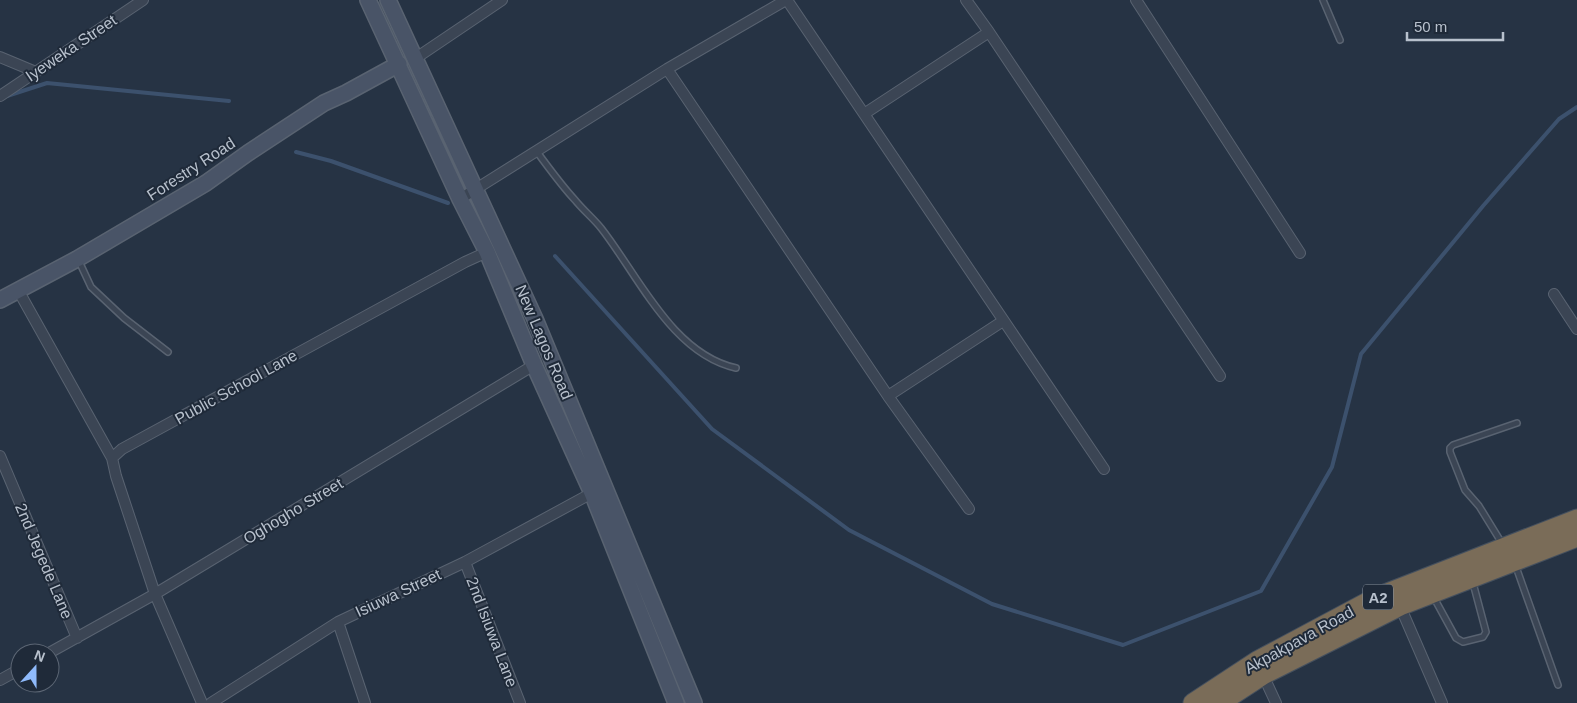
<svg xmlns="http://www.w3.org/2000/svg" width="1577" height="703" viewBox="0 0 1577 703" font-family="Helvetica,sans-serif">
	<style>
		.lines { fill: none; stroke-linecap: round; stroke-linejoin: round }
		.stream { stroke: #3c516d; stroke-width: 4 }
		.lane-casing { stroke: #596371; stroke-width: 8 }
		.street-casing { stroke: #596371; stroke-width: 12 }
		.secondary-casing { stroke: #596371; stroke-width: 18 }
		.highway-casing { stroke: #45505e; stroke-width: 21 }
		.lane { stroke: #3b4554; stroke-width: 5 }
		.street { stroke: #3b4554; stroke-width: 10 }
		.secondary { stroke: #495467; stroke-width: 15 }
		.highway { stroke: #7a6c58; stroke-width: 19 }
		.labels { text-anchor: middle; dominant-baseline: central; stroke-width: 4; stroke-linejoin: round; paint-order: stroke }
		.shield { fill: #1f2a39; stroke: #8a94a1; stroke-width: 1 }
		.shield-label { font-size: 15px; font-weight: bold; fill: #b8c1cd }
		.street-label { font-size: 16px; fill: #b8c1cd; stroke: #1f2a39 }
	</style>
	<rect width="100%" height="100%" fill="#263344"/>
	<g class="lines">
		<!-- stream -->
		<path class="stream" d="M 7,96 L 47,83 L 229,101
			M 296,152 L 331,161 L 448,203
			M 555,256 L 712,429 L 849,530 L 992,604 L 1123,645 L 1261,591 L 1332,467 L 1361,354 L 1483,206 L 1559,119 L 1577,107"/>
		<!-- lane casing -->
		<g class="lane-casing">
			<path id="lane" d="M 1323,0 L 1340,40
				M 537,152 C 549,168 561,185 575,200 C 583,210 593,218 601,228 C 638,275 672,354 736,368
				M 78,259 L 91,287 L 124,318 L 168,352
				M 1503,545 L 1479,506 L 1465,490 L 1450,452 L 1450,448 L 1453,445 L 1517,423
				M 1515,564 L 1558,685
				M 1433,596 L 1456,638 L 1463,642 L 1483,637 L 1486,632 L 1473,583"/>
		</g>
		<!-- street casing -->
		<g class="street-casing">
			<path id="street" d="M 787,0 L 1104,469
				M 966,0 L 989,32 L 1220,376
				M 1136,0 L 1300,253
				M 0,57 L 36,72
				M 416,58 L 502,0
				M 667,69 L 888,396 L 969,509
				M 0,96 L 143,0
				M 864,114 L 989,32
				M 460,199 L 667,69 L 786,0
				M 18,290 L 112,458
				M 1554,294 L 1577,329
				M 888,396 L 1003,321
				M 0,456 L 77,638
				M 465,562 L 520,703
				M 1400,606 L 1442,703
				M 338,622 L 365,703
				M 49,653 L 155,594 L 534,365
				M 1263,675 L 1276,703
				M 0,680 L 20,669
				M 202,703 L 155,594 L 116,476 L 112,458 L 122,449 L 465,262 L 487,252
				M 211,703 L 338,622 L 465,562 L 592,493"/>
		</g>
		<!-- secondary casing -->
		<g class="secondary-casing">
			<path id="secondary" d="M 368,0 L 460,199 L 487,252 L 534,365 L 592,493 L 676,703
				M 388,0 L 535,319 L 694,703
				M 0,300 L 77,259 L 206,183 L 248,153 L 324,103 L 346,93 L 399,64"/>
		</g>
		<!-- highway casing -->
		<g class="highway-casing">
			<path id="highway" d="M 1193,703 L 1257,661 L 1377,597 L 1577,519
				M 1220,703 L 1263,675 L 1400,606 L 1577,537"/>
		</g>
		<!-- lane -->
		<use href="#lane" class="lane"/>
		<!-- street -->
		<use href="#street" class="street"/>
		<!-- secondary -->
		<use href="#secondary" class="secondary"/>
		<!-- highway -->
		<use href="#highway" class="highway"/>
	</g>
	<g class="labels">
		<!-- shield labels -->
		<rect class="shield" x="1363" y="584.5" width="30" height="25" rx="4"/>
		<g class="shield-label">
			<text x="1378" y="597">A2</text>
		</g>
		<!-- street labels -->
		<g class="street-label">
			<text transform="translate(71 48) rotate(-34)">Iyeweka Street</text>
			<text transform="translate(191 169) rotate(-33)">Forestry Road</text>
			<text transform="translate(544 342) rotate(67)">New Lagos Road</text>
			<text transform="translate(236 387) rotate(-29)">Public School Lane</text>
			<text transform="translate(293 511) rotate(-31)">Oghogho Street</text>
			<text transform="translate(44 561) rotate(67)">2nd Jegede Lane</text>
			<text transform="translate(398 593) rotate(-25)">Isiuwa Street</text>
			<text transform="translate(492 632) rotate(69)">2nd Isiuwa Lane</text>
			<text transform="translate(1299 640) rotate(-29)">Akpakpava Road</text>
		</g>
	</g>
	<!-- north arrow -->
	<g transform="translate(35 668) rotate(21)"><circle r="24" fill="#1f2a39" stroke="#5c6674"/>
	<path d="M0-4L9 19L0 12L-9 19Z" fill="#8fbafb"/>
	<text y="-8" font-size="14" font-weight="bold" text-anchor="middle" fill="#b8c1cd">N</text>
	</g>
	<!-- scale -->
	<path d="M1407 32v8h96v-8" fill="none" stroke="#b8c1cd" stroke-width="2.5"/>
	<text x="1414" y="32" font-size="15" fill="#b8c1cd" stroke="#1f2a39" stroke-width="4" paint-order="stroke">50 m</text>
</svg>
